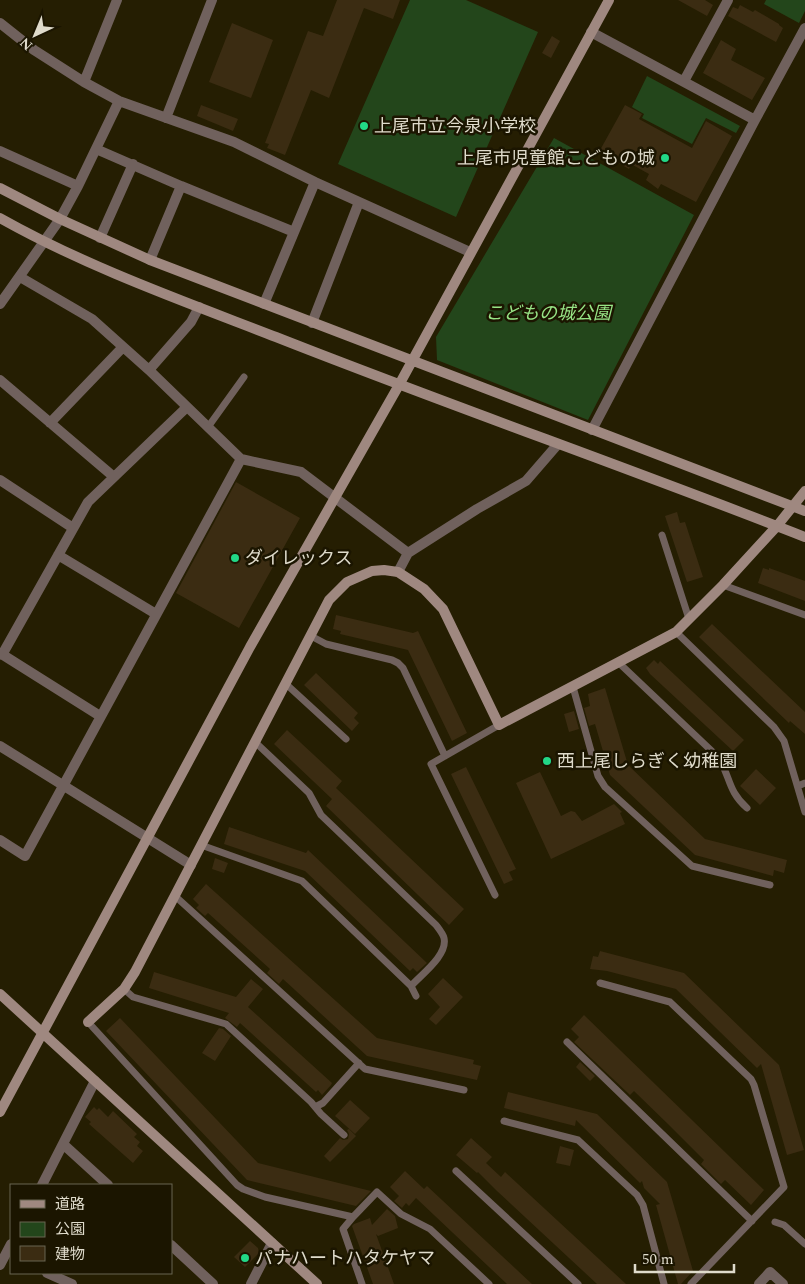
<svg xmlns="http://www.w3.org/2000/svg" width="805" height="1284" viewBox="0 0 805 1284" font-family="Spectral,'Noto Sans JP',serif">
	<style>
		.green { fill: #23461b }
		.building { fill: #3b2c12 }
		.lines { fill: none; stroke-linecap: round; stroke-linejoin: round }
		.lane { stroke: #70615d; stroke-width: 7 }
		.street { stroke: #70615d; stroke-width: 10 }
		.secondary { stroke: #9f8880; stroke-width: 10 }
		.poi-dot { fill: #22d887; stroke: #1b1500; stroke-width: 2 }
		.labels { text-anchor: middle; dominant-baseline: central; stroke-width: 5; stroke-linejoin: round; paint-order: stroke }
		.poi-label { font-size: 18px; fill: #dfdbcb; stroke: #1b1500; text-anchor: start }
		.park-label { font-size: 18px; font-style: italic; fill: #97e485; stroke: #1b1500 }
	</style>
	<rect width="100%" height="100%" fill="#251e02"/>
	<!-- green -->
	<path class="green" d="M 410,0 L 466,0 L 538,32 L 456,217 L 338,164 Z
		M 766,0 L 805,0 L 805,11 L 799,23 L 764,4 Z
		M 647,76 L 740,126 L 736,133 L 706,118 L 692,144 L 642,118 L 644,114 L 632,107 Z
		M 554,138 L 694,215 L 588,420 L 437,360 L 436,337 Z"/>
	<!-- building -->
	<path class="building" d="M 337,0 L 400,0 L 393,19 L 364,8 L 329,98 L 311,90 L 285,155 L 267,148 L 269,144 L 265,143 L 308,31 L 323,36 Z
		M 678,0 L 705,0 L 713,5 L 707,16 Z
		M 740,5 L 753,12 L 755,10 L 779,24 L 779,25 L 783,28 L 776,42 L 728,16 L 733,7 L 738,9 Z
		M 232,23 L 273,40 L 251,98 L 209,82 Z
		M 552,36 L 560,41 L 551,58 L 542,53 Z
		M 721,40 L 736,49 L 731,60 L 765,78 L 752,100 L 703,73 Z
		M 201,105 L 238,119 L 233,131 L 197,116 Z
		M 625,105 L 642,114 L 639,119 L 692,148 L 706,121 L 732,136 L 696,202 L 661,184 L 658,189 L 646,180 L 649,174 L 631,164 L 629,169 L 599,152 Z
		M 236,482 L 300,518 L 239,628 L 176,593 Z
		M 677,512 L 680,523 L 685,522 L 703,577 L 687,582 L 665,516 Z
		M 763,568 L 769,570 L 769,568 L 805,581 L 805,601 L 758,583 Z
		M 336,615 L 413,633 L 418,631 L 467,733 L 452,741 L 408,650 L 340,634 L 341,631 L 333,629 Z
		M 712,624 L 805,712 L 805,734 L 790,721 L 789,723 L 699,637 Z
		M 654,660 L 658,664 L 660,661 L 744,740 L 733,751 L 650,674 L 646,668 Z
		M 316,673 L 358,713 L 354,718 L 359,723 L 352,731 L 304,685 Z
		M 605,688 L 628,765 L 705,839 L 787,860 L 784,873 L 774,870 L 773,876 L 695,855 L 610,775 L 595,724 L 589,726 L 584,708 L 590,706 L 588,694 Z
		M 574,711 L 579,729 L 569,732 L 564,714 Z
		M 287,730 L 342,781 L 336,788 L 464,909 L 449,925 L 326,806 L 332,799 L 274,744 Z
		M 466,767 L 516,869 L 509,872 L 513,880 L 504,884 L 451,774 Z
		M 756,769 L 776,788 L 760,805 L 740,786 Z
		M 540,772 L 561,816 L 571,811 L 575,812 L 582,821 L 614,804 L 622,812 L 620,813 L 625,824 L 551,859 L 516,783 Z
		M 229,827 L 306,853 L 308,850 L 427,963 L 417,972 L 413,968 L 410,971 L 305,871 L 224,844 Z
		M 215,858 L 228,863 L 224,873 L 212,869 Z
		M 206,884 L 377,1038 L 474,1060 L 473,1064 L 481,1066 L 477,1080 L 367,1056 L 283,979 L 279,984 L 267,973 L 270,969 L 208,913 L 205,916 L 196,908 L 199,905 L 193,899 Z
		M 600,951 L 684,973 L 779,1065 L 804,1150 L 787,1155 L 761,1064 L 757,1068 L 676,989 L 607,971 L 590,969 L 593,956 L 598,957 Z
		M 154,972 L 236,997 L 251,979 L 263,989 L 248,1007 L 332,1083 L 331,1085 L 322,1095 L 318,1090 L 316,1092 L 240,1023 L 237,1027 L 225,1018 L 229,1013 L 149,988 Z
		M 443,978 L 463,997 L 436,1025 L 429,1019 L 440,1007 L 428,994 Z
		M 584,1015 L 764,1190 L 751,1205 L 725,1180 L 721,1184 L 701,1164 L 704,1160 L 670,1126 L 634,1091 L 630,1095 L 574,1042 L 579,1037 L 571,1029 Z
		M 120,1018 L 258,1163 L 371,1191 L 356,1206 L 247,1180 L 106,1031 Z
		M 219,1028 L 223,1029 L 231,1036 L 215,1061 L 202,1053 Z
		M 580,1062 L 595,1076 L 590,1081 L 576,1067 Z
		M 508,1092 L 597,1114 L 667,1182 L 693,1271 L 681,1284 L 678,1284 L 656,1205 L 660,1204 L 644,1188 L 642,1181 L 640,1183 L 576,1120 L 575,1126 L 504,1108 Z
		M 350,1100 L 370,1118 L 355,1134 L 335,1116 Z
		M 94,1107 L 97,1110 L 99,1108 L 108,1117 L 113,1111 L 137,1134 L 134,1137 L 140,1142 L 137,1146 L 143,1151 L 133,1163 L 89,1124 L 91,1122 L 85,1117 Z
		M 349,1129 L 356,1136 L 330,1162 L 324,1156 L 340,1138 L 343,1140 L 348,1139 L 349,1134 L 347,1130 Z
		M 471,1138 L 492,1157 L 486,1163 L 501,1177 L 505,1172 L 626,1284 L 597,1284 L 497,1191 L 478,1172 L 477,1173 L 456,1155 Z
		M 560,1146 L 574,1150 L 570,1166 L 556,1163 Z
		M 405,1171 L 424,1189 L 427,1186 L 532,1284 L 507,1284 L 416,1198 L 409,1206 L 406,1203 L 402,1208 L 394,1201 L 399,1196 L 390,1187 Z
		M 387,1209 L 395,1216 L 398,1228 L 378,1236 L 376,1234 L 394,1284 L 373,1284 L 352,1226 L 354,1224 L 370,1218 L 372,1225 Z
		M 250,1241 L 258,1248 L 259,1253 L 245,1267 L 234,1257 Z"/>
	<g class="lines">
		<!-- lane -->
		<path class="lane" d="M 208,427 L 244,377
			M 662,535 L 689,619
			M 723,585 L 805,615
			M 676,632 L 774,727 L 784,741 L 805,812
			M 311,636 L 326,644 L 392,660 L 398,663 L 403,668 L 445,756
			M 619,663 L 718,757 C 731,777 727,790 747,808
			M 286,684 L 346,739
			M 573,687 L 598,776 L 605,787 L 692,866 L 770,885
			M 255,742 L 309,793 L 321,815 L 436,925 C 439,929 443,934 444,938 C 448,955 422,974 411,986 L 416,996
			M 798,786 L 805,783
			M 201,845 L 302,881 L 411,986
			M 495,895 L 431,764 L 499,725
			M 175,896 L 365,1069 L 464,1090
			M 600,983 L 670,1002 L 751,1079 L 754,1085 L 784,1187 L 691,1284
			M 124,989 L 133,997 L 226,1024 L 311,1102 L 321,1114 L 344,1135
			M 88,1022 L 237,1185 L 243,1189 L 265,1197 L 353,1217 L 377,1192 L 401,1214 L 430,1229 L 489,1284
			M 567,1042 L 752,1221
			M 315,1107 L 323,1103 L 359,1063
			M 504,1121 L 578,1140 L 637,1195 L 643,1205 L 664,1284
			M 456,1171 L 578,1284
			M 353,1217 L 343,1229 L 362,1284
			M 775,1222 L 784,1225 L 805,1244"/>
		<!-- street -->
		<path class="street" d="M 0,23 L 34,50 L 84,82 L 119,101 L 234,142 L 315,182 L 470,252
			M 591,32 L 755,120
			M 684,81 L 728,0
			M 84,82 L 117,0
			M 166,118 L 212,0
			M 96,149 L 181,186 L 294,232
			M 0,151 L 78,186
			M 100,238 L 133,164
			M 150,260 L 181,186
			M 20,277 L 92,319 L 149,370 L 241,459 L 301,472 L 408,553
			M 0,304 L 60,219 L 78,186 L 119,101
			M 264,304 L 315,182
			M 312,323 L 359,202
			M 149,370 L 191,322 L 199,307
			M 0,380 L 114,477
			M 50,423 L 123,347
			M 592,430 L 755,120 L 805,28
			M 0,480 L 73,528
			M 58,555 L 156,614
			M 398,572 L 408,553 L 477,509 L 526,481 L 558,444
			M 0,653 L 100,716
			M 2,655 L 88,502 L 187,407
			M 0,746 L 191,865
			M 0,840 L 25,856 L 241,459
			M 63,1144 L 108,1185
			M 42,1185 L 95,1081
			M 171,1245 L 213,1284
			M 0,1265 L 11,1244
			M 47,1273 L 72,1284
			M 251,1284 L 272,1243
			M 759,1284 L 770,1272 L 783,1284"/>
		<!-- secondary -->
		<path class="secondary" d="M 0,188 L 60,219 L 150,260 L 805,511
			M 0,218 C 87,267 183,301 276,337 C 451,406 629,468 805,537
			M 0,994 L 317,1284
			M 88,1022 L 124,989 L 135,972 L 329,600 L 347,582 L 372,571 L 384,570 L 398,572 L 424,589 L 443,609 L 499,725 L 676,632 L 723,585 L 777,526 L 805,491
			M 0,1112 L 250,647 L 399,385 L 609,0"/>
	</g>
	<!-- markers -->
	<g class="poi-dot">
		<circle cx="364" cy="126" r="5"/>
		<circle cx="665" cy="158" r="5"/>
		<circle cx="235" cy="558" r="5"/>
		<circle cx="547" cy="761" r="5"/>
		<circle cx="245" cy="1258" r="5"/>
	</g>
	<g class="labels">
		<!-- poi labels -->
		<g class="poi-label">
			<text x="374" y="126">上尾市立今泉小学校</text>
			<text x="655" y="158" text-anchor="end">上尾市児童館こどもの城</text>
			<text x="245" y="558">ダイレックス</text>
			<text x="557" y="761">西上尾しらぎく幼稚園</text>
			<text x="255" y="1258">パナハートハタケヤマ</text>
		</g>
		<!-- park labels -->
		<g class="park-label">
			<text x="548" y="313">こどもの城公園</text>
		</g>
	</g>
	<!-- legend -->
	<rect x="10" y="1184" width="162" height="90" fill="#1b1500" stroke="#696451"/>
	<rect x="20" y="1200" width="25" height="8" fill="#9f8880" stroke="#696451"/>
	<text x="55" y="1209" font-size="15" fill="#dfdbcb">道路</text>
	<rect x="20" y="1222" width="25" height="15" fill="#23461b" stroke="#696451"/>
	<text x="55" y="1234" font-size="15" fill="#dfdbcb">公園</text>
	<rect x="20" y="1246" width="25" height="15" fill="#3b2c12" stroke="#696451"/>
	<text x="55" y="1259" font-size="15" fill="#dfdbcb">建物</text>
	<!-- north arrow -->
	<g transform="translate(35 35) rotate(224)" stroke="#1b1500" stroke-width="4" paint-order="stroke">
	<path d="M0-4L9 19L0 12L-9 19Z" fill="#dfdbcb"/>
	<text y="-8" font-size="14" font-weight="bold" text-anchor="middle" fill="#dfdbcb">N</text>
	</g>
	<!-- scale -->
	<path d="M635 1264v8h99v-8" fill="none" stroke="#dfdbcb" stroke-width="2.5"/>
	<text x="642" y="1264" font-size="15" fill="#dfdbcb" stroke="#1b1500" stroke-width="4" paint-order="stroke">50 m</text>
</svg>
